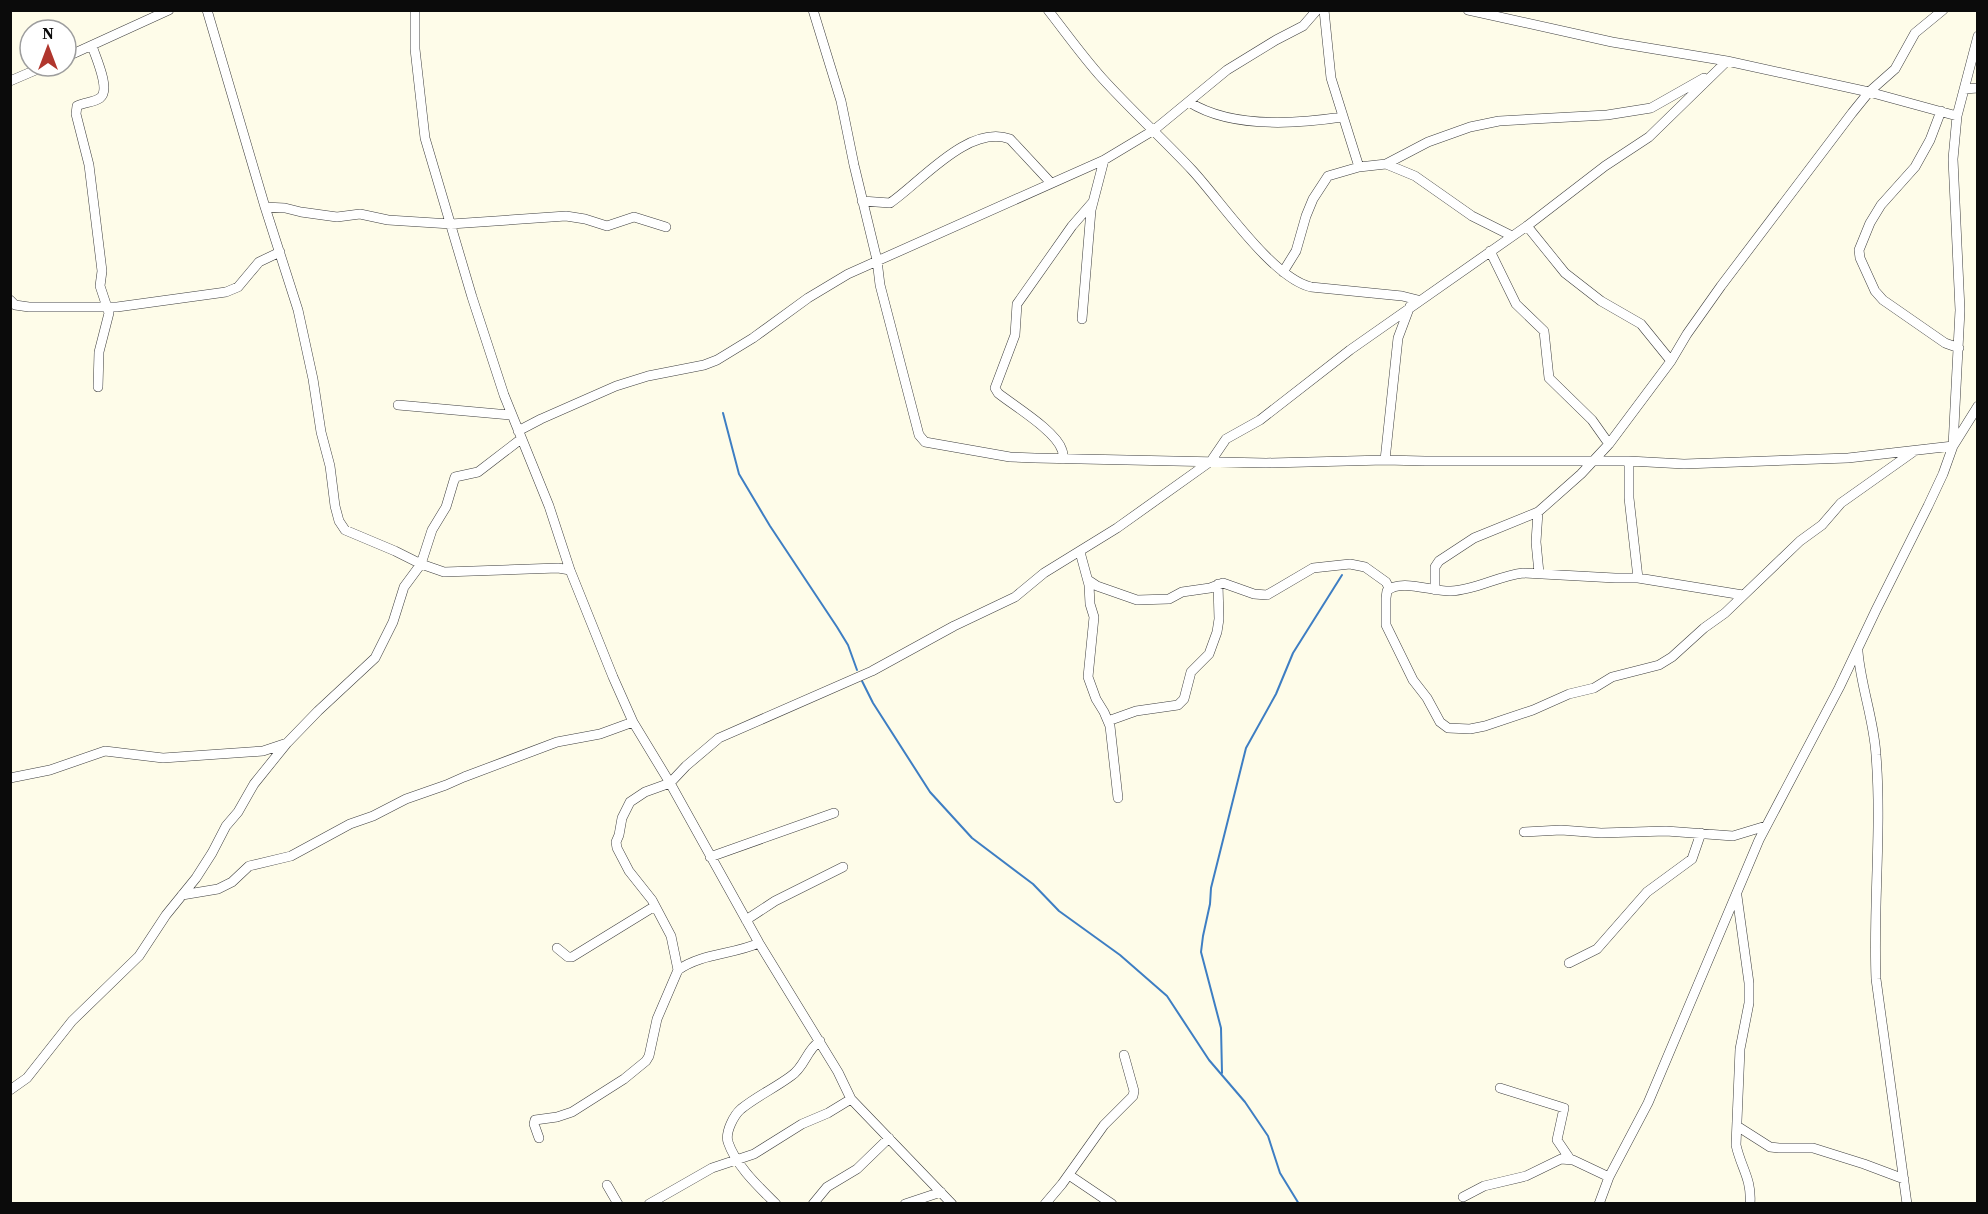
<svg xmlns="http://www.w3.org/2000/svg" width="1988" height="1214" viewBox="0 0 1988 1214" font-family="'Source Serif 4',serif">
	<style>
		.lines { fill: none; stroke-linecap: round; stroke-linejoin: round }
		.stream { stroke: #3e7ec3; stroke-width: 2 }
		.minor-casing { stroke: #3e3e3e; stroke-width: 10 }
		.minor { stroke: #fff; stroke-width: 9 }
	</style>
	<rect width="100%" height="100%" fill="#fefce9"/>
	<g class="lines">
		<!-- stream -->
		<path class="stream" d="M 723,413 L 739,474 L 770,526 L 837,627 L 848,645 L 857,670
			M 862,681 L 873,703 L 930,792 L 972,838 L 1033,884 L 1059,911 L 1120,955 L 1167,996 L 1209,1060 L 1245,1102 L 1268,1136 L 1280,1173 L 1299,1204
			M 1222,1073 L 1221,1028 L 1201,952 L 1203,936 L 1210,904 L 1211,888 L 1246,748 L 1276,694 L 1293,653 L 1342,575"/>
		<!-- minor casing -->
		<g class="minor-casing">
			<path id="minor" d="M 207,10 L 265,207 L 298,310 L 313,379 L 321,432 L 330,466 L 335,506 L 339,521 L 345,530 L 395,551 L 421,564 L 444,572 L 558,568 L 570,570
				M 415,10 L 415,49 L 425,138 L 472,297 L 504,395 L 549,506 L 570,570 L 613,677 L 633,722 L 670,783 L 759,943 L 838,1072 L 851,1099 L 952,1204
				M 813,10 L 841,101 L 854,165 L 877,260 L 880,285 L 919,435 L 925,442 L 1010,457 L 1035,458 L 1266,463 L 1385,460 L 1425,461 L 1629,461 L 1684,464 L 1848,458 L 1953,446 L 1978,406
				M 1048,10 C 1066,33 1083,57 1102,78 C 1131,110 1163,139 1192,170 C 1220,200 1272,278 1311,287 L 1402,296 L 1418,300
				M 1324,10 L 1331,78 L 1359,167
				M 1468,10 L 1612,42 L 1727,61 L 1869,92 L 1957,116
				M 92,46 C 96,58 111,90 100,98 C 93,103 83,102 77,106 L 76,114 L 89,165 L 102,271 L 100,286 L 109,313 L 99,352 L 98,387
				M 66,57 L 169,10
				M 10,81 L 45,66
				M 1964,89 L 1978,88
				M 1189,102 C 1230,128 1296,124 1342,117
				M 1941,111 L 1930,140 L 1915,167 L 1881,205 L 1870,223 L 1859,250 L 1860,258 L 1875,291 L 1883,300 L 1945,343 L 1959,348
				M 1386,164 L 1415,176 L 1472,216 L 1512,236
				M 862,201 L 890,203 C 921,182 968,124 1010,139 L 1051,183
				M 265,207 L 285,208 L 301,212 L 337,217 L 360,214 L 388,220 L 451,224 L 566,216 L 585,219 L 607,226 L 634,217 L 666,227
				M 1527,226 L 1565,273 L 1601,301 L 1641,324 L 1671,361
				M 1490,251 L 1516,304 L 1544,331 L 1549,378 L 1592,420 L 1609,444
				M 1283,272 L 1296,251 L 1306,216 L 1313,199 L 1328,176 L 1359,167 L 1386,164 L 1428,142 L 1470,127 L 1499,121 L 1607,115 L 1651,108 L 1704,78
				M 10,300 L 15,305 L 29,307 L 117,307 L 226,292 L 238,287 L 259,262 L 280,252
				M 1082,319 L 1091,210 L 1104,160
				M 398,405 L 511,415
				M 518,431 L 541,419 L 616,386 L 648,376 L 704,365 L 717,360 L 753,338 L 808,298 L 848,274 L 1104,160 L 1154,130 L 1227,70 L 1276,40 L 1303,26 L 1317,10
				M 1063,459 C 1063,458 1063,451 1062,450 C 1056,431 1014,406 998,393 L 995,388 L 1015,335 L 1017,304 L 1072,226 L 1092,203
				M 1385,460 L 1398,338 L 1410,306
				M 1629,461 L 1629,498 L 1638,578
				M 1538,512 L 1536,542 L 1539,573
				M 1080,552 L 1089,585 L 1090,604 L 1094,617 L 1088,677 L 1096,699 L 1104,712 L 1110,726 L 1118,798
				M 1088,580 L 1097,586 L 1137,600 L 1169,599 L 1182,592 L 1210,588 L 1223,583 L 1254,594 L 1267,595 L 1313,568 L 1350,564 L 1365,567 L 1386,582 L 1389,588
				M 1435,590 L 1435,567 L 1439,561 L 1474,538 L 1538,512 L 1581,474 L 1609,444 L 1671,361 L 1687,334 L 1721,286 L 1852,113 L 1869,92 L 1895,69 L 1915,33 L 1943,10
				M 1743,595 L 1638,578 L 1615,578 L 1523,573 C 1498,576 1476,590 1451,591 C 1433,592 1400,578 1387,591 L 1386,598 L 1386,625 L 1413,680 L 1427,698 L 1440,722 L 1448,728 L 1470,729 L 1485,726 L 1533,710 L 1569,694 L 1594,688 L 1612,677 L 1659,665 L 1672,657 L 1704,628 L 1725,613 L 1800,541 L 1822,525 L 1841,503 L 1913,452
				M 1858,652 C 1861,687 1874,720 1876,755 C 1882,829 1873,904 1876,979 L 1907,1204
				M 1108,721 L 1136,711 L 1178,705 L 1184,699 L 1191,672 L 1209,654 L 1217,632 L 1219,619 L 1218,584
				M 10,778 L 50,770 L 105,751 L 163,758 L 263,751 L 287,743
				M 1524,832 L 1561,830 L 1601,833 L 1666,831 L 1733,836 L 1766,826
				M 710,857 L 834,813
				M 182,895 L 218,889 L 232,882 L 249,866 L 291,856 L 350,824 L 373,816 L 406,799 L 446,785 L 464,777 L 557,742 L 600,734 L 633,722
				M 1737,896 L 1749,983 L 1749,1003 L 1740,1049 L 1736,1145 C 1741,1168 1752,1179 1750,1204
				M 746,920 L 775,901 L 843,867
				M 557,948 L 568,957 L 572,957 L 655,906
				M 1569,963 L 1597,949 L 1647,892 L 1692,859 L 1701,833
				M 678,970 C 702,953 732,955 759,943
				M 1500,1088 L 1564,1108 L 1557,1140 L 1570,1159
				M 10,1090 L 27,1078 L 72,1021 L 139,956 L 166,915 L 196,878 L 212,853 L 226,826 L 238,812 L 254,784 L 287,743 L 318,711 L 375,658 L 393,622 L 404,587 L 421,564 L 432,530 L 446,507 L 455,477 L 478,472 L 521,439
				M 1737,1126 L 1770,1147 L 1779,1148 L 1813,1148 L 1864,1164 L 1904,1179
				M 539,1138 L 534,1124 L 535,1120 L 557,1117 L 572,1112 L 624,1079 L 646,1061 L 649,1056 L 657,1019 L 678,970 L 671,936 L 652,900 L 629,871 L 617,848 L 616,842 L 619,835 L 622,818 L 630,802 L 645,792 L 670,783 L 686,766 L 719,738 L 872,671 L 954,626 L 1015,597 L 1044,573 L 1117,528 L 1211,461 L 1226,439 L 1260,420 L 1350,350 L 1527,226 L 1605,166 L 1649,137 L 1727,61
				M 1069,1175 L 1112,1204
				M 607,1185 L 618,1204
				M 1463,1197 L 1484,1186 L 1526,1176 L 1561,1159 L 1573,1160 L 1609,1177
				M 649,1204 L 712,1168 L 754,1154 L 802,1124 L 828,1113 L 851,1099
				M 776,1204 C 759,1187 736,1166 728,1142 C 725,1132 734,1115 741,1109 C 757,1096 775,1088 791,1076 C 805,1067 806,1050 820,1041
				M 813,1204 L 827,1187 L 857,1169 L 889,1138
				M 905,1204 L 941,1192
				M 1045,1204 L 1062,1184 L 1104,1125 L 1133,1096 L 1134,1091 L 1124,1055
				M 1599,1204 L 1609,1177 L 1648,1103 L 1759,840 L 1839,688 L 1876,610 L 1928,506 L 1943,474 L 1953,446 L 1960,310 L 1953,159 L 1957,116 L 1978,36"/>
		</g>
		<!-- minor -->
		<use href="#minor" class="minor"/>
	</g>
	<!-- border -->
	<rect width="1988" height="1214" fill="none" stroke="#0b0b0b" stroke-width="24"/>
	<!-- north arrow -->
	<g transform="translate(48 48)"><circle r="28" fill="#ffffff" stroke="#9d9d9d" stroke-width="1.5"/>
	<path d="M0-4.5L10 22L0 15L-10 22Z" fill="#b0362d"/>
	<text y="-9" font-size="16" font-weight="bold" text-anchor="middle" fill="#0b0b0b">N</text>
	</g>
</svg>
